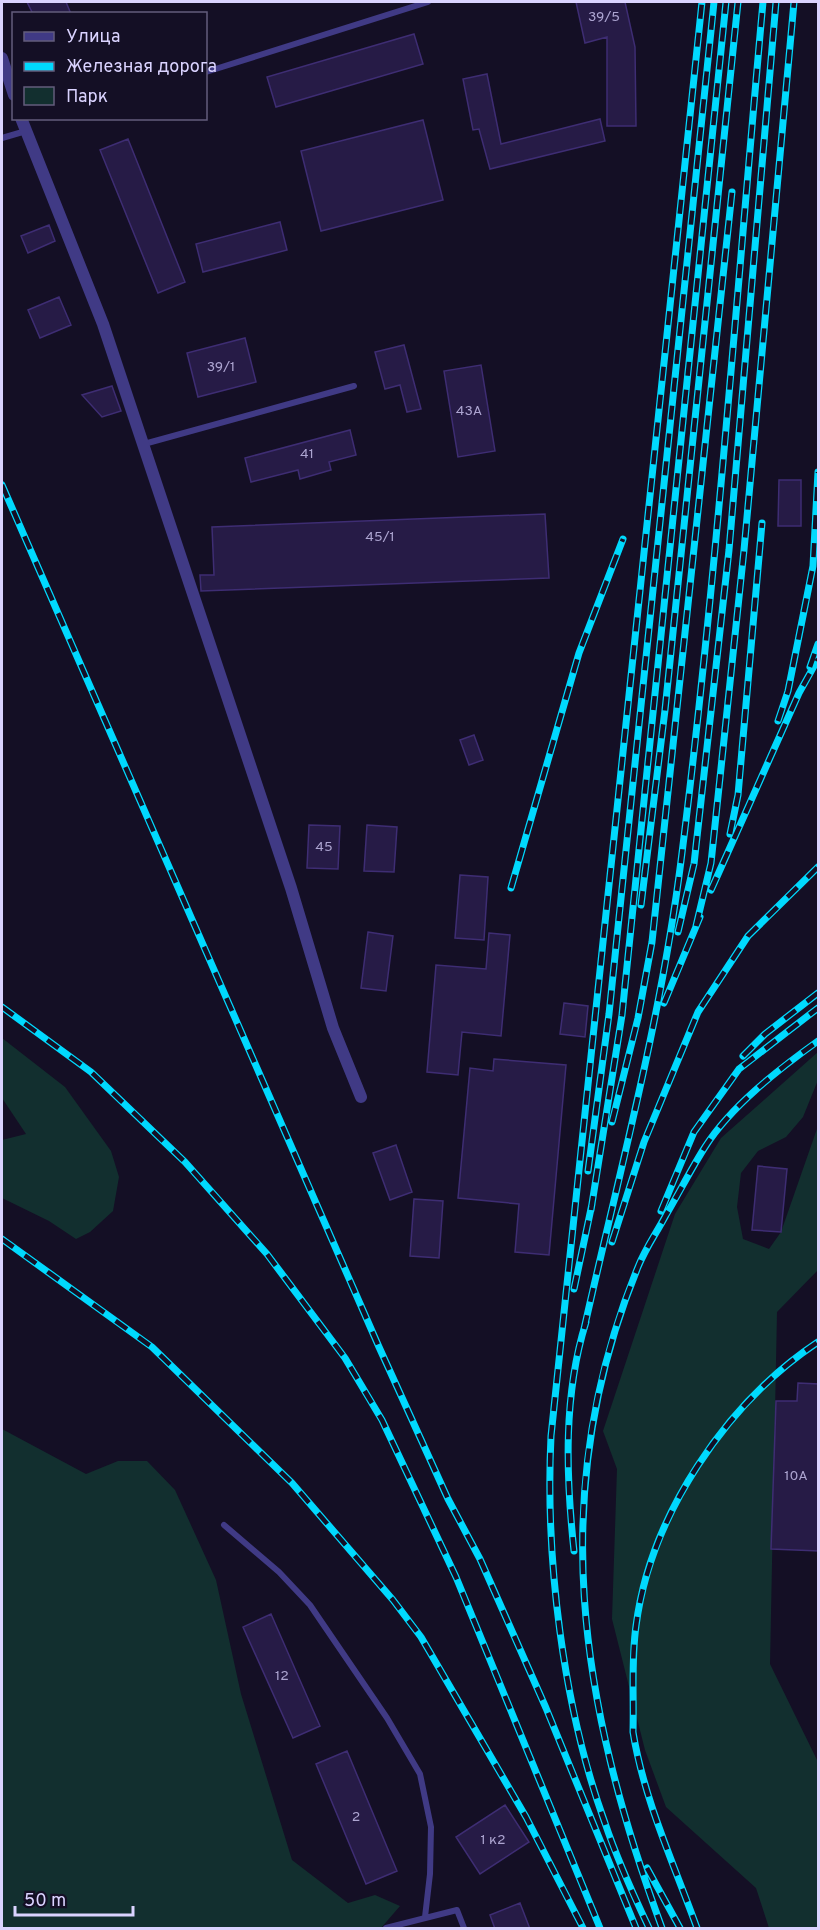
<svg xmlns="http://www.w3.org/2000/svg" width="820" height="1930" viewBox="0 0 820 1930" font-family="Overpass,sans-serif">
	<style>
		.green { fill: #122f2f }
		.building { fill: #261b46; stroke: #3e2d73; stroke-width: 1.5 }
		.lines { fill: none; stroke-linecap: round; stroke-linejoin: round }
		.lane { stroke: #403a85; stroke-width: 6 }
		.street { stroke: #403a85; stroke-width: 12 }
		.rail-casing { stroke: #00d9fe; stroke-width: 7 }
		.rail { stroke: #140f25; stroke-width: 4.5; stroke-dasharray: 14; stroke-linecap: butt }
		.labels { text-anchor: middle; dominant-baseline: central; stroke-width: 4.5; stroke-linejoin: round; paint-order: stroke }
		.number-label { font-size: 14px; fill: #ada5d1 }
	</style>
	<rect width="100%" height="100%" fill="#140f25"/>
	<!-- green -->
	<path class="green" d="M 2,1038 L 65,1087 L 111,1151 L 119,1177 L 113,1211 L 90,1232 L 76,1239 L 49,1221 L 2,1198 L 2,1140 L 26,1134 L 2,1098 Z
		M 818,1052 L 818,1080 L 803,1117 L 786,1137 L 758,1151 L 741,1173 L 737,1207 L 743,1239 L 769,1249 L 781,1232 L 818,1126 L 818,1270 L 777,1312 L 770,1664 L 818,1762 L 818,1928 L 769,1928 L 756,1888 L 666,1807 L 645,1750 L 612,1619 L 617,1469 L 603,1431 L 675,1214 L 721,1138 Z
		M 2,1429 L 86,1474 L 118,1461 L 147,1461 L 175,1490 L 216,1580 L 241,1694 L 292,1860 L 348,1903 L 375,1895 L 400,1906 L 381,1928 L 2,1928 Z"/>
	<!-- building -->
	<path class="building" d="M 27,2 L 66,2 L 71,14 L 33,14 Z
		M 576,2 L 625,2 L 635,47 L 636,126 L 607,126 L 607,37 L 585,43 Z
		M 414,34 L 423,64 L 276,107 L 267,77 Z
		M 487,74 L 501,144 L 600,119 L 605,141 L 490,169 L 479,129 L 473,130 L 463,79 Z
		M 423,120 L 443,200 L 321,231 L 301,151 Z
		M 128,139 L 185,282 L 158,293 L 100,150 Z
		M 280,222 L 287,250 L 203,272 L 196,244 Z
		M 49,225 L 55,241 L 28,253 L 21,236 Z
		M 59,297 L 71,325 L 40,338 L 28,310 Z
		M 245,338 L 256,382 L 198,397 L 187,353 Z
		M 404,345 L 421,409 L 407,412 L 400,385 L 385,389 L 375,352 Z
		M 481,365 L 495,451 L 458,457 L 444,371 Z
		M 112,386 L 121,411 L 102,417 L 82,395 Z
		M 350,430 L 356,455 L 329,462 L 331,470 L 300,479 L 298,470 L 251,482 L 245,458 Z
		M 779,480 L 801,480 L 801,526 L 778,526 Z
		M 545,514 L 549,578 L 201,591 L 200,575 L 214,575 L 212,527 Z
		M 474,735 L 483,760 L 469,765 L 460,740 Z
		M 309,825 L 340,826 L 338,869 L 307,868 Z
		M 367,825 L 397,827 L 394,872 L 364,871 Z
		M 460,875 L 488,877 L 484,940 L 455,938 Z
		M 368,932 L 393,936 L 386,991 L 361,988 Z
		M 489,933 L 510,935 L 501,1036 L 462,1032 L 458,1075 L 427,1072 L 436,965 L 486,969 Z
		M 564,1003 L 588,1006 L 585,1037 L 560,1034 Z
		M 494,1059 L 566,1065 L 549,1255 L 515,1252 L 519,1204 L 458,1198 L 470,1068 L 493,1071 Z
		M 396,1145 L 412,1192 L 390,1200 L 373,1153 Z
		M 758,1166 L 787,1169 L 781,1232 L 752,1230 Z
		M 414,1199 L 443,1201 L 439,1258 L 410,1256 Z
		M 798,1383 L 819,1384 L 819,1551 L 771,1549 L 776,1401 L 797,1401 Z
		M 271,1614 L 320,1726 L 293,1738 L 243,1627 Z
		M 347,1751 L 397,1871 L 366,1884 L 316,1764 Z
		M 505,1805 L 529,1842 L 480,1874 L 456,1837 Z
		M 520,1903 L 530,1929 L 495,1929 L 490,1915 Z"/>
	<g class="lines">
		<!-- lane -->
		<path class="lane" d="M 206,72 L 428,2
			M 2,138 L 26,131
			M 144,444 L 354,386
			M 224,1525 L 279,1572 L 310,1605 L 387,1718 L 420,1774 L 431,1827 L 430,1874 L 425,1917
			M 386,1928 L 457,1910 L 464,1928"/>
		<!-- street -->
		<path class="street" d="M 2,58 L 14,95
			M 21,118 L 103,324 L 291,888 L 333,1028 L 361,1097"/>
		<!-- rail casing -->
		<g class="rail-casing">
			<path id="rail" d="M 2,485 L 379,1347 L 448,1499 L 480,1559 L 546,1708 L 636,1928
				M 810,667 L 818,644
				M 778,721 L 788,691 L 813,566 L 818,472
				M 730,834 L 738,795 L 762,523
				M 511,888 L 579,653 L 623,539
				M 711,890 L 799,693 L 818,659
				M 641,905 L 665,710 L 738,2
				M 696,926 L 711,863 L 744,550 L 794,2
				M 678,932 L 694,864 L 729,550 L 776,2
				M 664,1003 L 700,917
				M 2,1007 L 91,1072 L 185,1162 L 267,1254 L 345,1358 L 382,1420 L 456,1577 L 600,1928
				M 743,1056 L 765,1034 L 818,993
				M 612,1122 L 638,1018 L 652,942 L 732,192
				M 588,1171 L 609,1014 L 714,2
				M 591,1210 L 622,1015 L 726,2
				M 661,1211 L 694,1132 L 739,1069 L 818,1008
				M 2,1239 L 152,1347 L 292,1483 L 393,1600 L 421,1637 L 526,1817 L 583,1928
				M 612,1242 L 644,1142 L 698,1012 L 748,936 L 818,867
				M 574,1289 L 592,1204
				M 584,1329 C 619,1174 661,1019 681,861 C 717,576 737,288 763,2
				M 574,1551 C 566,1476 563,1395 586,1322
				M 647,1868 L 680,1928
				M 649,1928 C 633,1894 617,1859 605,1823 C 563,1707 545,1559 551,1436 L 702,2
				M 662,1928 C 580,1705 545,1493 638,1267 C 645,1249 657,1232 666,1215 C 679,1193 691,1169 705,1147 C 731,1106 779,1069 818,1041
				M 697,1928 C 674,1864 644,1800 633,1732 C 634,1697 631,1661 636,1626 C 650,1516 726,1403 818,1342"/>
		</g>
		<!-- rail -->
		<use href="#rail" class="rail"/>
	</g>
	<g class="labels">
		<!-- number labels -->
		<g class="number-label">
			<text x="604" y="17">39/5</text>
			<text x="221" y="367">39/1</text>
			<text x="469" y="411">43А</text>
			<text x="307" y="454">41</text>
			<text x="380" y="537">45/1</text>
			<text x="324" y="847">45</text>
			<text x="796" y="1476">10А</text>
			<text x="282" y="1676">12</text>
			<text x="356" y="1817">2</text>
			<text x="493" y="1840">1 к2</text>
		</g>
	</g>
	<!-- border -->
	<rect width="820" height="1930" fill="none" stroke="#dad3ff" stroke-width="6"/>
	<!-- legend -->
	<rect x="12" y="12" width="195" height="108" fill="#140f25" stroke="#635d7c" stroke-width="1.5"/>
	<rect x="24" y="32" width="30" height="9" fill="#403a85" stroke="#635d7c" stroke-width="1.5"/>
	<text x="66" y="42" font-size="18" fill="#dad3ff">Улица</text>
	<rect x="24" y="62" width="30" height="9" fill="#00d9fe" stroke="#635d7c" stroke-width="1.5"/>
	<text x="66" y="72" font-size="18" fill="#dad3ff">Железная дорога</text>
	<rect x="24" y="87" width="30" height="18" fill="#122f2f" stroke="#635d7c" stroke-width="1.5"/>
	<text x="66" y="102" font-size="18" fill="#dad3ff">Парк</text>
	<!-- scale -->
	<path d="M15 1906v9h118v-9" fill="none" stroke="#dad3ff" stroke-width="3"/>
	<text x="24" y="1906" font-size="18" fill="#dad3ff" stroke="#140f25" stroke-width="4.5" paint-order="stroke">50 m</text>
</svg>
